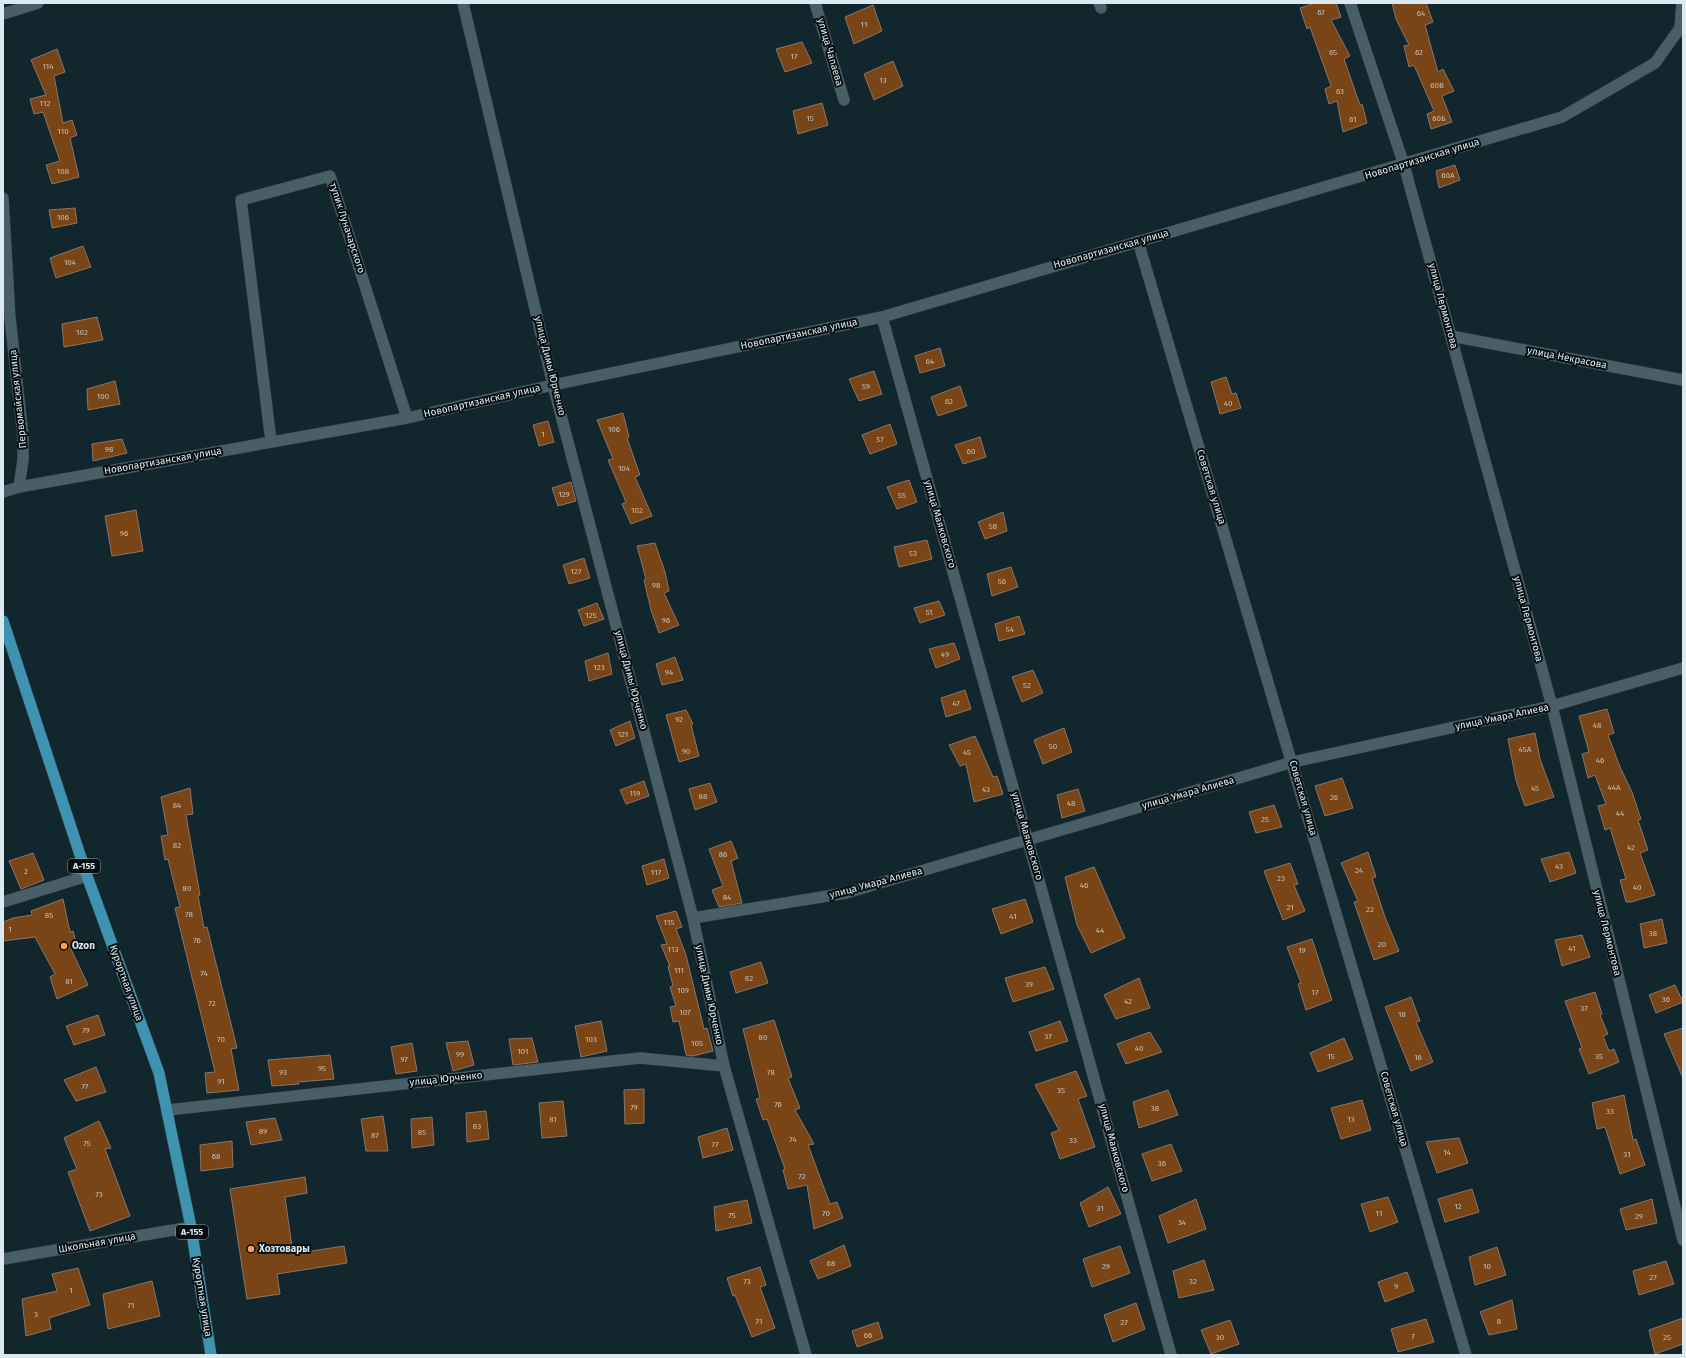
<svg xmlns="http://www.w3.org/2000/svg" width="1686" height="1358" viewBox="0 0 1686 1358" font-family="'Fira Sans',sans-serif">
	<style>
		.building { fill: #794416; stroke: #887669 }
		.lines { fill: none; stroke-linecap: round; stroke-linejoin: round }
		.minor-casing { stroke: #35434a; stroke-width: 12 }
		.primary-casing { stroke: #35434a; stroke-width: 12 }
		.minor { stroke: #495f68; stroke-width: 11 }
		.primary { stroke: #3e93b0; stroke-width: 11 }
		.poi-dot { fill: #fc9e52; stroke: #060e11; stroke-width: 1.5 }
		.labels { text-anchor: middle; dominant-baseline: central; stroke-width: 4; stroke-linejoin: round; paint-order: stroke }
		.number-label { font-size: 8px; fill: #c3c0b8 }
		.shield { fill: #060e11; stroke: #9ca7ac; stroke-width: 1 }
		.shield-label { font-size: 9px; font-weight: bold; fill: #dce9ee }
		.street-label { font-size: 10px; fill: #dce9ee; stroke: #060e11 }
		.poi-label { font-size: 10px; font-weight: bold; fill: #dce9ee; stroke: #060e11; text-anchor: start }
	</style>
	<rect width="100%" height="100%" fill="#12262e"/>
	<!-- building -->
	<path class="building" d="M 1315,3 L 1336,3 L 1341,17 L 1331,20 L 1350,56 L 1344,59 L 1360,105 L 1362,104 L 1367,123 L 1343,132 L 1337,101 L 1329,104 L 1325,89 L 1331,86 L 1310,27 L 1307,29 L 1300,8 Z
		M 1392,3 L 1426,3 L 1433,22 L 1425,25 L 1438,72 L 1443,69 L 1454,91 L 1442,96 L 1452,122 L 1431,129 L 1427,114 L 1434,111 L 1414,65 L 1409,67 L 1404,46 L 1409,45 L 1396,19 Z
		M 873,5 L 882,31 L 854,44 L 845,17 Z
		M 802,42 L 812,63 L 785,72 L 776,49 Z
		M 57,49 L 65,72 L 54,76 L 63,123 L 72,120 L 77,135 L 70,138 L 79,177 L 52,184 L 46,165 L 60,161 L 43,112 L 34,114 L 30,99 L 46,95 L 31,60 Z
		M 893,61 L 903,86 L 874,100 L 864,74 Z
		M 822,103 L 828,125 L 798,134 L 793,111 Z
		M 1455,165 L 1460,180 L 1439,188 L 1436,171 Z
		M 75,208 L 77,223 L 52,228 L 49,210 Z
		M 83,246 L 91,267 L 56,278 L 50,258 Z
		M 97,317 L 103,340 L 64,347 L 62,324 Z
		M 940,348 L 945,366 L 920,373 L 915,356 Z
		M 874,371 L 882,394 L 859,401 L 849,379 Z
		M 1226,377 L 1232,394 L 1236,393 L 1241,408 L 1220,414 L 1211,382 Z
		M 115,381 L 120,404 L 88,410 L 87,389 Z
		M 960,386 L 967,406 L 938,416 L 931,397 Z
		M 623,413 L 629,437 L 627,438 L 640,475 L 635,477 L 652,516 L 631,524 L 622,504 L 626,502 L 608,460 L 613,459 L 597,420 Z
		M 548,421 L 554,442 L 539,446 L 533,425 Z
		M 890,424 L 897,444 L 870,454 L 862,435 Z
		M 980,437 L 986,457 L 963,464 L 955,445 Z
		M 122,439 L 127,453 L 93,461 L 92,444 Z
		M 909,480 L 917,502 L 897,509 L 887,487 Z
		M 571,482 L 576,501 L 558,506 L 552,488 Z
		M 136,510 L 143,551 L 112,556 L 105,516 Z
		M 1003,512 L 1007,531 L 985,539 L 978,522 Z
		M 927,540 L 932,559 L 899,567 L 894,547 Z
		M 655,543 L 665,572 L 669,591 L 664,593 L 679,625 L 659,633 L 651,610 L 644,580 L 646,579 L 637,546 Z
		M 584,558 L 590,578 L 569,584 L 563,565 Z
		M 1011,567 L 1018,587 L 992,596 L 987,574 Z
		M 939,601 L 945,615 L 920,623 L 914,608 Z
		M 597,603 L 604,619 L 584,626 L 578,610 Z
		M 1019,616 L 1025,634 L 999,641 L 995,624 Z
		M 954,643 L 960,659 L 936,668 L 929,649 Z
		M 608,653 L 612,674 L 589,681 L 585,661 Z
		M 675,657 L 683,680 L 662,685 L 656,664 Z
		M 1033,670 L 1043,693 L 1022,702 L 1012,677 Z
		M 965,690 L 971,709 L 946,717 L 941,698 Z
		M 1607,709 L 1614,733 L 1608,735 L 1620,767 L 1632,792 L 1641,819 L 1638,820 L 1648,850 L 1640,853 L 1655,895 L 1631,902 L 1626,902 L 1620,880 L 1626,879 L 1610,828 L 1605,830 L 1598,806 L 1606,804 L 1595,775 L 1588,778 L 1582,754 L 1589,752 L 1579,716 Z
		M 686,710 L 693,724 L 691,725 L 699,756 L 679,762 L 666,715 Z
		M 630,721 L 635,738 L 616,746 L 610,730 Z
		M 1064,728 L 1072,752 L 1043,764 L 1034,740 Z
		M 1535,733 L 1540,759 L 1554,797 L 1525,806 L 1516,780 L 1508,739 Z
		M 975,736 L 993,777 L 997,776 L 1003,794 L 974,802 L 966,764 L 960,766 L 949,745 Z
		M 1342,778 L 1353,808 L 1325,816 L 1315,786 Z
		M 644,781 L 649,796 L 626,804 L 620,790 Z
		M 710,783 L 717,802 L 695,810 L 689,789 Z
		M 190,788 L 193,814 L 186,815 L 200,895 L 198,896 L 204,928 L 207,927 L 237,1048 L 231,1049 L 239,1090 L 207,1093 L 205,1073 L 215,1072 L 175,908 L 180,907 L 168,859 L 165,860 L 161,836 L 168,835 L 161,797 Z
		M 1078,789 L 1085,811 L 1062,818 L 1057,795 Z
		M 1274,805 L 1282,827 L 1256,833 L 1249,812 Z
		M 731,841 L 738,858 L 731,861 L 742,903 L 719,907 L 712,890 L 723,886 L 709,849 Z
		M 1368,852 L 1376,877 L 1372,878 L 1385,917 L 1399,951 L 1374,960 L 1354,902 L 1358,901 L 1341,863 Z
		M 1569,852 L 1576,873 L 1550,882 L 1541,859 Z
		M 33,853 L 44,880 L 21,889 L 9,861 Z
		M 664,859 L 669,878 L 647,885 L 642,866 Z
		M 1290,863 L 1298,884 L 1294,885 L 1305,911 L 1283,920 L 1264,871 Z
		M 1094,867 L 1125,938 L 1091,953 L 1077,925 L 1065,877 Z
		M 63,899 L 70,932 L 73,931 L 77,946 L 71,949 L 88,985 L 57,999 L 50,977 L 55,974 L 35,937 L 3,941 L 3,922 L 13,918 L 32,915 L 31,911 Z
		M 1025,899 L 1033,922 L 1001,934 L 992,909 Z
		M 676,911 L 682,927 L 676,929 L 686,955 L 704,1029 L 707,1028 L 713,1051 L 693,1056 L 686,1055 L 679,1021 L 673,1022 L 670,1007 L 676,1006 L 670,987 L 673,986 L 668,966 L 670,966 L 661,945 L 667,944 L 656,916 Z
		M 1662,919 L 1667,943 L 1644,948 L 1640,924 Z
		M 1582,935 L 1590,957 L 1562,966 L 1555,940 Z
		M 1312,939 L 1332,1000 L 1306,1010 L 1298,984 L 1301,983 L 1287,947 Z
		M 761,962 L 768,983 L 736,993 L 730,972 Z
		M 1045,967 L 1054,989 L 1013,1002 L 1005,978 Z
		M 1139,978 L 1150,1008 L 1116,1019 L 1104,995 Z
		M 1675,985 L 1683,1002 L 1656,1013 L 1649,995 Z
		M 1595,992 L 1602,1014 L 1600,1015 L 1608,1034 L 1603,1036 L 1609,1051 L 1614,1049 L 1619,1062 L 1589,1074 L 1579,1049 L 1582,1048 L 1565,1001 Z
		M 1411,997 L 1420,1021 L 1416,1022 L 1433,1062 L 1411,1071 L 1385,1007 Z
		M 98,1015 L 105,1035 L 74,1045 L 66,1026 Z
		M 774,1020 L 792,1077 L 788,1078 L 800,1108 L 795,1110 L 814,1144 L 808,1145 L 830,1204 L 837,1202 L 843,1218 L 814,1229 L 807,1185 L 788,1189 L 783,1170 L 785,1169 L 767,1119 L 763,1120 L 756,1099 L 760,1098 L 743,1029 Z
		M 601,1021 L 607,1051 L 581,1057 L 575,1026 Z
		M 1060,1021 L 1068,1041 L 1036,1051 L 1029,1032 Z
		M 1683,1028 L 1683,1078 L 1664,1034 Z
		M 1150,1032 L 1162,1052 L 1126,1064 L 1117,1044 Z
		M 532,1038 L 538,1062 L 513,1065 L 509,1039 Z
		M 1344,1038 L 1353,1059 L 1318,1072 L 1310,1053 Z
		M 468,1041 L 474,1065 L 453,1071 L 446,1043 Z
		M 412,1043 L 417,1071 L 396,1074 L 391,1047 Z
		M 330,1055 L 334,1079 L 298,1082 L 299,1084 L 272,1086 L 268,1060 Z
		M 96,1067 L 106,1092 L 76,1101 L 64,1080 Z
		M 1076,1071 L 1087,1096 L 1078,1099 L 1095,1147 L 1060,1159 L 1051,1133 L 1059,1130 L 1035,1085 Z
		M 644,1089 L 644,1123 L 625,1124 L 624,1090 Z
		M 1168,1090 L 1178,1115 L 1139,1128 L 1133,1102 Z
		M 1624,1095 L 1633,1140 L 1636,1139 L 1645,1165 L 1620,1174 L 1605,1127 L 1597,1129 L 1592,1103 Z
		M 1362,1100 L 1371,1130 L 1341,1139 L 1331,1108 Z
		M 563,1101 L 567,1136 L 542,1138 L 539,1103 Z
		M 486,1111 L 489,1139 L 467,1142 L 466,1113 Z
		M 383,1116 L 388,1151 L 366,1151 L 361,1119 Z
		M 432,1117 L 434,1145 L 412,1148 L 411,1119 Z
		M 275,1118 L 282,1140 L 251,1145 L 246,1122 Z
		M 99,1121 L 111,1148 L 105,1149 L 130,1216 L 90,1231 L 68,1172 L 77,1169 L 64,1138 Z
		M 727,1128 L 733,1150 L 703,1158 L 698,1137 Z
		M 1459,1138 L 1468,1163 L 1437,1173 L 1426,1142 Z
		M 232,1141 L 233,1167 L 201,1171 L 200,1145 Z
		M 1171,1144 L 1182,1171 L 1152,1181 L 1142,1154 Z
		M 305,1177 L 307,1193 L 285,1197 L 293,1254 L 344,1246 L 347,1263 L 277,1274 L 280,1294 L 247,1299 L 230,1189 Z
		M 1108,1187 L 1121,1214 L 1089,1227 L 1080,1203 Z
		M 1472,1189 L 1479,1212 L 1445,1222 L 1438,1199 Z
		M 1388,1197 L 1398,1222 L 1370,1232 L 1361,1204 Z
		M 1196,1199 L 1206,1229 L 1168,1243 L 1159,1216 Z
		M 1652,1199 L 1657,1223 L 1626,1230 L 1620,1209 Z
		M 747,1200 L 752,1223 L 716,1231 L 714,1207 Z
		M 844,1245 L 851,1266 L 818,1279 L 810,1261 Z
		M 1120,1246 L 1130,1273 L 1092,1287 L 1083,1259 Z
		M 1497,1247 L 1506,1275 L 1475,1285 L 1469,1257 Z
		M 1204,1260 L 1214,1290 L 1179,1298 L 1173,1271 Z
		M 1666,1261 L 1674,1284 L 1639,1295 L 1633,1271 Z
		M 760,1267 L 766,1285 L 760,1287 L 775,1328 L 752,1337 L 735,1295 L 733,1296 L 727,1278 Z
		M 78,1268 L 90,1305 L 49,1318 L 51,1329 L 26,1336 L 22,1299 L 57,1291 L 52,1274 Z
		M 1407,1272 L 1414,1291 L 1385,1302 L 1378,1282 Z
		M 152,1281 L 160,1316 L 108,1329 L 103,1294 Z
		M 1512,1300 L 1517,1329 L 1489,1335 L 1480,1312 Z
		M 1136,1303 L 1145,1329 L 1113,1342 L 1104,1315 Z
		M 1683,1318 L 1683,1344 L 1655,1354 L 1649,1330 Z
		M 1426,1319 L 1434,1342 L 1398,1352 L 1391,1329 Z
		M 1230,1320 L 1239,1344 L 1211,1354 L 1201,1330 Z
		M 878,1322 L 883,1338 L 857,1347 L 852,1331 Z"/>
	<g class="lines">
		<!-- minor casing -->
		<g class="minor-casing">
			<path id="minor" d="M 463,3 L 553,385 L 693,918 L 724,1066 L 806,1355
				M 815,3 L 844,100
				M 1099,3 L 1101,8
				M 1350,3 L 1404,165 L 1552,706 L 1683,1240
				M 3,14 L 38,3
				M 3,198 L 10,318 L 23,436 L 23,460 L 19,487 L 3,492
				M 1138,241 L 1466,1355
				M 882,317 L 1171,1355
				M 1451,336 L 1683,380
				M 271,441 L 241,200 L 330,176 L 407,418
				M 19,487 L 407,418 L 553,385 L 882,317 L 1562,117 L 1655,63 L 1680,28 L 1682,3
				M 3,902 L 87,876
				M 693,918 L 846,893 L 1293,762 L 1552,706 L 1683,668
				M 168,1110 L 640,1058 L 724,1066
				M 3,1259 L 191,1227"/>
		</g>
		<!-- primary casing -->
		<g class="primary-casing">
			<path id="primary" d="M 3,621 L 87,876 L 159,1073 L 191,1227 L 211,1355"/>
		</g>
		<!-- minor -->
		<use href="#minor" class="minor"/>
		<!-- primary -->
		<use href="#primary" class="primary"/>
	</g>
	<!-- markers -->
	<g class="poi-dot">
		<circle cx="64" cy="946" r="4"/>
		<circle cx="251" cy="1249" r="4"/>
	</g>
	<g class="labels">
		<!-- number labels -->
		<g class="number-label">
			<text x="1321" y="12">67</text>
			<text x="1421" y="13">64</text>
			<text x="864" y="24">11</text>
			<text x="1333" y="52">65</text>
			<text x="1419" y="52">62</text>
			<text x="794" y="56">17</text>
			<text x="48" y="66">114</text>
			<text x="883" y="80">13</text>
			<text x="1437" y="85">60В</text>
			<text x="1340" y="91">63</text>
			<text x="45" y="103">112</text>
			<text x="810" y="118">15</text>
			<text x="1439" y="118">60Б</text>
			<text x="1353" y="119">61</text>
			<text x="63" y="131">110</text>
			<text x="63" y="171">108</text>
			<text x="1448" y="175">60А</text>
			<text x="63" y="217">106</text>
			<text x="70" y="262">104</text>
			<text x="82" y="332">102</text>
			<text x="930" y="361">64</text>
			<text x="866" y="386">59</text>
			<text x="103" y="396">100</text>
			<text x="949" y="401">62</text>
			<text x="1228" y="403">40</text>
			<text x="614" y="429">106</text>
			<text x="543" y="434">1</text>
			<text x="880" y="439">57</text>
			<text x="109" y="449">98</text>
			<text x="971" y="451">60</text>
			<text x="624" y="468">104</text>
			<text x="564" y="494">129</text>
			<text x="902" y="495">55</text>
			<text x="637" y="510">102</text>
			<text x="993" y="526">58</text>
			<text x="124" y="533">96</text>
			<text x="913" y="553">53</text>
			<text x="576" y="571">127</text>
			<text x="1002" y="581">56</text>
			<text x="656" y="585">98</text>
			<text x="929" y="612">51</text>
			<text x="591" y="615">125</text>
			<text x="666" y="620">96</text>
			<text x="1010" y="629">54</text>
			<text x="945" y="654">49</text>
			<text x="599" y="667">123</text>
			<text x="669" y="672">94</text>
			<text x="1027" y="685">52</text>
			<text x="956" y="703">47</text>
			<text x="679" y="719">92</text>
			<text x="1597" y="725">48</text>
			<text x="623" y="734">121</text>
			<text x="1053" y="746">50</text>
			<text x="1525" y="749">45А</text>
			<text x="686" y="751">90</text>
			<text x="967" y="752">45</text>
			<text x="1600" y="760">46</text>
			<text x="1614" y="787">44А</text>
			<text x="1535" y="788">45</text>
			<text x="986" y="789">43</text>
			<text x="635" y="793">119</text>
			<text x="703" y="796">88</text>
			<text x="1334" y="797">26</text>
			<text x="1071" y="803">48</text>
			<text x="177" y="805">84</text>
			<text x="1620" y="813">44</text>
			<text x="1265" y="819">25</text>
			<text x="177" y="845">82</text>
			<text x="1631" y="847">42</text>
			<text x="723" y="854">86</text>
			<text x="1559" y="866">43</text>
			<text x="1359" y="870">24</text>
			<text x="26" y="871">2</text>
			<text x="656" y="872">117</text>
			<text x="1281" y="878">23</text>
			<text x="1084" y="885">46</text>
			<text x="1637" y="887">40</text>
			<text x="187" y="888">80</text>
			<text x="727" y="897">84</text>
			<text x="1290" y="907">21</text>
			<text x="1370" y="909">22</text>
			<text x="189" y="914">78</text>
			<text x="49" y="915">85</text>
			<text x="1013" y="916">41</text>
			<text x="669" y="922">115</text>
			<text x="10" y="929">1</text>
			<text x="1100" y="930">44</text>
			<text x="1653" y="933">38</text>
			<text x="197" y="940">76</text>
			<text x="1382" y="944">20</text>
			<text x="1572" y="948">41</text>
			<text x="673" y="949">113</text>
			<text x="1302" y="950">19</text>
			<text x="679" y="970">111</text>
			<text x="204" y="973">74</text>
			<text x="749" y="978">82</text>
			<text x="69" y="981">81</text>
			<text x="1029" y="984">39</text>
			<text x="683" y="990">109</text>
			<text x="1315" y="992">17</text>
			<text x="1666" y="999">36</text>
			<text x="1128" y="1001">42</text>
			<text x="212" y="1003">72</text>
			<text x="1584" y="1008">37</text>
			<text x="685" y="1012">107</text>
			<text x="1402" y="1014">18</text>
			<text x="86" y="1030">79</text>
			<text x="1048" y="1036">37</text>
			<text x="763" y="1037">80</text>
			<text x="221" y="1039">70</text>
			<text x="591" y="1039">103</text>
			<text x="697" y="1043">105</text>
			<text x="1139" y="1048">40</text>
			<text x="523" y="1051">101</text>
			<text x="460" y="1054">99</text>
			<text x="1331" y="1056">15</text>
			<text x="1599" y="1056">35</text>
			<text x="1418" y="1057">16</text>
			<text x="404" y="1059">97</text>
			<text x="322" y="1068">95</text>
			<text x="283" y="1072">93</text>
			<text x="771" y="1072">78</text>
			<text x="221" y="1081">91</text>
			<text x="85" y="1086">77</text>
			<text x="1061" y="1090">35</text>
			<text x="778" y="1104">76</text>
			<text x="634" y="1107">79</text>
			<text x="1155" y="1108">38</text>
			<text x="1610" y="1111">33</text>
			<text x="553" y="1119">81</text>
			<text x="1351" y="1119">13</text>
			<text x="477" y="1126">83</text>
			<text x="263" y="1131">89</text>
			<text x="422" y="1132">85</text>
			<text x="375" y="1135">87</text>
			<text x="793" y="1139">74</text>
			<text x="1073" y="1140">33</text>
			<text x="87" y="1143">75</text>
			<text x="715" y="1144">77</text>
			<text x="1447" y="1152">14</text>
			<text x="1627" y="1154">31</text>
			<text x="216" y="1156">68</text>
			<text x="1162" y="1163">36</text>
			<text x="802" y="1176">72</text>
			<text x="99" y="1194">73</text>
			<text x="1458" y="1206">12</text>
			<text x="1100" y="1208">31</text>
			<text x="826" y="1213">70</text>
			<text x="1379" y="1213">11</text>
			<text x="732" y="1215">75</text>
			<text x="1639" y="1216">29</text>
			<text x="1182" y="1222">34</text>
			<text x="831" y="1263">68</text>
			<text x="1106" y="1266">29</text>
			<text x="1487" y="1266">10</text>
			<text x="1653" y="1277">27</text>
			<text x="747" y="1281">73</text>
			<text x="1193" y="1281">32</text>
			<text x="1396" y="1286">9</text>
			<text x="71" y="1290">1</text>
			<text x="131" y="1305">71</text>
			<text x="36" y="1314">3</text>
			<text x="759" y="1321">71</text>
			<text x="1499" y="1321">8</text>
			<text x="1124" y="1322">27</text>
			<text x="868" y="1335">66</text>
			<text x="1413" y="1336">7</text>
			<text x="1220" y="1337">30</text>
			<text x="1667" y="1337">25</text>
		</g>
		<!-- shield labels -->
		<g class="shield">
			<rect x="68" y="859" width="32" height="14" rx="3"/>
			<rect x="176" y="1225" width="32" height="14" rx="3"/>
		</g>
		<g class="shield-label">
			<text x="84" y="866">А-155</text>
			<text x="192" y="1232">А-155</text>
		</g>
		<!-- street labels -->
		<g class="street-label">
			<text transform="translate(830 52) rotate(74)">улица Чапаева</text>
			<text transform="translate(1422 159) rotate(-17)">Новопартизанская улица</text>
			<text transform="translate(347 228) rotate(72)">тупик Луначарского</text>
			<text transform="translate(1111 249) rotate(-16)">Новопартизанская улица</text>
			<text transform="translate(1443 306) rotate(75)">улица Лермонтова</text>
			<text transform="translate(799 334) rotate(-12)">Новопартизанская улица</text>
			<text transform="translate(1567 358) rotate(11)">улица Некрасова</text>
			<text transform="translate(550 366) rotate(76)">улица Димы Юрченко</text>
			<text transform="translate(18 399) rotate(-96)">Первомайская улица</text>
			<text transform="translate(482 401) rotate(-13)">Новопартизанская улица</text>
			<text transform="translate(163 461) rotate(-10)">Новопартизанская улица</text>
			<text transform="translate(1211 487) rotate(73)">Советская улица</text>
			<text transform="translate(940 524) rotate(74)">улица Маяковского</text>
			<text transform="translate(1528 619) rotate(75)">улица Лермонтова</text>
			<text transform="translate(631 680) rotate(75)">улица Димы Юрченко</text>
			<text transform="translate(1502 717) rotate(-12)">улица Умара Алиева</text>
			<text transform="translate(1188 793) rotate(-16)">улица Умара Алиева</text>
			<text transform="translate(1303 798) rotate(74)">Советская улица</text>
			<text transform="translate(1027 836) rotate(74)">улица Маяковского</text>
			<text transform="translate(876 883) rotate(-15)">улица Умара Алиева</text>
			<text transform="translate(1607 933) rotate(76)">улица Лермонтова</text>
			<text transform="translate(126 983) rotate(70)">Курортная улица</text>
			<text transform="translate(709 995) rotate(78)">улица Димы Юрченко</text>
			<text transform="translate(446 1079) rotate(-6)">улица Юрченко</text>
			<text transform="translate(1394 1109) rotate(74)">Советская улица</text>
			<text transform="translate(1114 1148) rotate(75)">улица Маяковского</text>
			<text transform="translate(97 1243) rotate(-10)">Школьная улица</text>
			<text transform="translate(202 1297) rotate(81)">Курортная улица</text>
		</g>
		<!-- poi labels -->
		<g class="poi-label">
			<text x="72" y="946">Ozon</text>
			<text x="259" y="1249">Хозтовары</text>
		</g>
	</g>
	<!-- border -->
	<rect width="1686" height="1358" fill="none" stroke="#dce9ee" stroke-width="8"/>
</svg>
